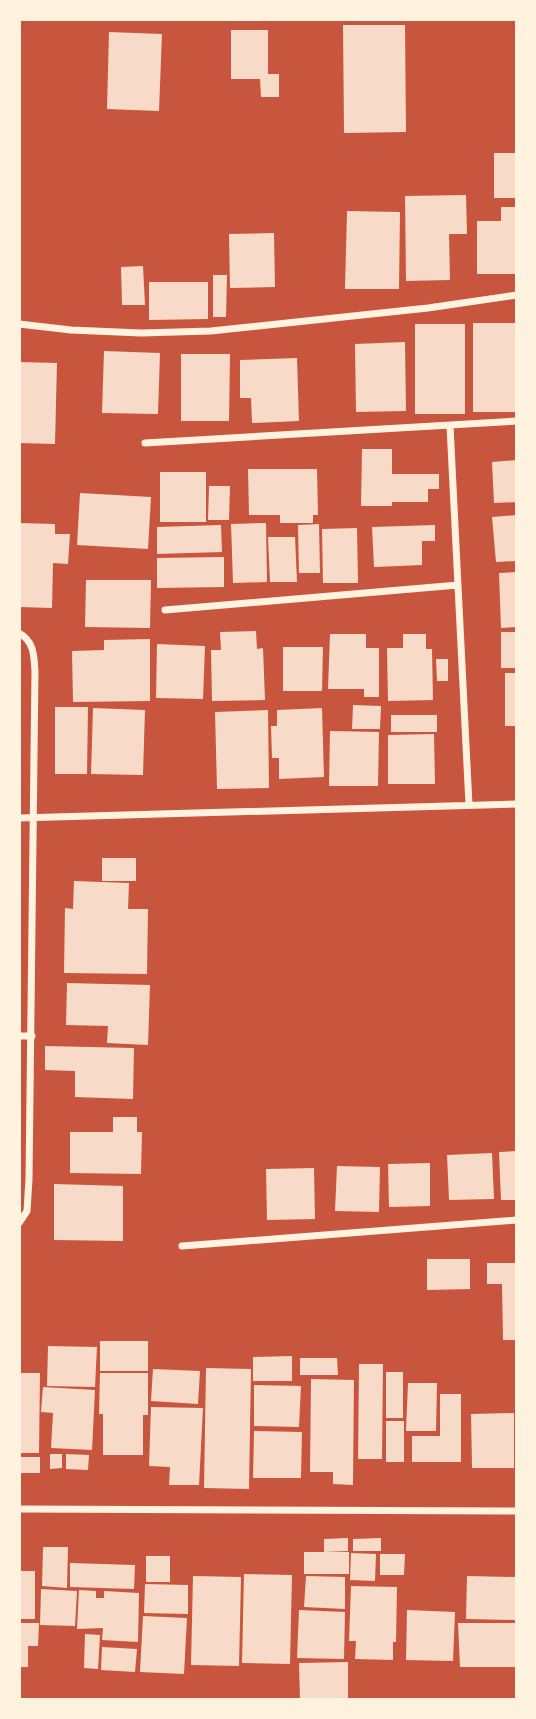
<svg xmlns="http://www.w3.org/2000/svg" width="536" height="1719" viewBox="0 0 536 1719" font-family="'PT Sans',sans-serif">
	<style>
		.building { fill: #f7dbc8 }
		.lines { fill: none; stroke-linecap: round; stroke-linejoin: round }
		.minor { stroke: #fff3e0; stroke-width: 7 }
	</style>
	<rect width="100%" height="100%" fill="#c8553d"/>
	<!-- building -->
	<path class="building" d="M 343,25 L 405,25 L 406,132 L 344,133 Z
		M 231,30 L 268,30 L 268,74 L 279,74 L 279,97 L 261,97 L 260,79 L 231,79 Z
		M 109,32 L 162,34 L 159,111 L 107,109 Z
		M 494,153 L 517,153 L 517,198 L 494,198 Z
		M 466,195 L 467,234 L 449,234 L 450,280 L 406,281 L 405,196 Z
		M 501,207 L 517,207 L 517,274 L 477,274 L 477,221 L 501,221 Z
		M 347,211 L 400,212 L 399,289 L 345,289 Z
		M 274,233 L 275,287 L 230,288 L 229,234 Z
		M 143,266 L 145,305 L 122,305 L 121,267 Z
		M 213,275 L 227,275 L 226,317 L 213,317 Z
		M 149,282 L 208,282 L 208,319 L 149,320 Z
		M 473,323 L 517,323 L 517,412 L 473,412 Z
		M 415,324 L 465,324 L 465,414 L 415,414 Z
		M 405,342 L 406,411 L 356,412 L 355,344 Z
		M 104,351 L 160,353 L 158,414 L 102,413 Z
		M 181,354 L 230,354 L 229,421 L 181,421 Z
		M 297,358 L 299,421 L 252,423 L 251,398 L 240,398 L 240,360 Z
		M 19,362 L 57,363 L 55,444 L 19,443 Z
		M 362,449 L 392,449 L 392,474 L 439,474 L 439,489 L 428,489 L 428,502 L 392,502 L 392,506 L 361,506 Z
		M 517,460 L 517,502 L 494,503 L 492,462 Z
		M 248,469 L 317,469 L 318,515 L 313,515 L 313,523 L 280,523 L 280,515 L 249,515 Z
		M 160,472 L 206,472 L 206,522 L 160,522 Z
		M 209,486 L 230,486 L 229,520 L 208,520 Z
		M 80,493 L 151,497 L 148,549 L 77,545 Z
		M 517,515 L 517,561 L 496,562 L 492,517 Z
		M 19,523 L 55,524 L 55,534 L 70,534 L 68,564 L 53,563 L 52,608 L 19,607 Z
		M 266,523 L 267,582 L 233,583 L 231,524 Z
		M 319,524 L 320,573 L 299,573 L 298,525 Z
		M 221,525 L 222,552 L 157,554 L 157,527 Z
		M 435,525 L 435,541 L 422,541 L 422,565 L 374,567 L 372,527 Z
		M 357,528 L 358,583 L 323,583 L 322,529 Z
		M 268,537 L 295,537 L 297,582 L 270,582 Z
		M 224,557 L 224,587 L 157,588 L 157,558 Z
		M 517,572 L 517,627 L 501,628 L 499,573 Z
		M 86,580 L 151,580 L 150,628 L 85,627 Z
		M 256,631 L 257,649 L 263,648 L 265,700 L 212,701 L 211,650 L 221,650 L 220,632 Z
		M 501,632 L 517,632 L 517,668 L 501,668 Z
		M 330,634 L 366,634 L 366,648 L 379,648 L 379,697 L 364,697 L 364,689 L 328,689 Z
		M 403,634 L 426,634 L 426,649 L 432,649 L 433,700 L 388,701 L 387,648 L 403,648 Z
		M 150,639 L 150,701 L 73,702 L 72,651 L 104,650 L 104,640 Z
		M 157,644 L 205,646 L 203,699 L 156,698 Z
		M 283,647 L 323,647 L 322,691 L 283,691 Z
		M 436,659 L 448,659 L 448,681 L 437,681 Z
		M 505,673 L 517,673 L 517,726 L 505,726 Z
		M 353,705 L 381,706 L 380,729 L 352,729 Z
		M 55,707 L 88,707 L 87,774 L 55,774 Z
		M 93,708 L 145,710 L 143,775 L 91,774 Z
		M 322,708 L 324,777 L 279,779 L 279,758 L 272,758 L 271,726 L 277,726 L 277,710 Z
		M 268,710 L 269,788 L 217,789 L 215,712 Z
		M 391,715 L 437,715 L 437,732 L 391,732 Z
		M 330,731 L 379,732 L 378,786 L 329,786 Z
		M 434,734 L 435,784 L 388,784 L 388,735 Z
		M 102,858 L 136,858 L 136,881 L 102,881 Z
		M 74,881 L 129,883 L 128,909 L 148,909 L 147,974 L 64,973 L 65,908 L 73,909 Z
		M 67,983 L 150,985 L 148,1045 L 107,1043 L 108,1026 L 66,1025 Z
		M 45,1046 L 134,1048 L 133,1099 L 75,1097 L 75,1071 L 45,1070 Z
		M 113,1117 L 137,1117 L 137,1132 L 142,1132 L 141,1174 L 70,1173 L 70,1132 L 113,1132 Z
		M 517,1151 L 517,1200 L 501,1200 L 499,1152 Z
		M 492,1153 L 494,1199 L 449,1200 L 447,1155 Z
		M 430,1163 L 430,1206 L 389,1207 L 388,1164 Z
		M 337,1166 L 380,1167 L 379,1212 L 335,1211 Z
		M 314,1168 L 315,1219 L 267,1220 L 266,1169 Z
		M 54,1184 L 123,1186 L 123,1241 L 54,1240 Z
		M 427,1259 L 470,1259 L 470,1289 L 427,1290 Z
		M 487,1263 L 517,1263 L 517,1340 L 503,1340 L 502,1284 L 487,1284 Z
		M 100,1341 L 148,1341 L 148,1371 L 100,1371 Z
		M 48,1346 L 97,1347 L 95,1387 L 47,1386 Z
		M 292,1356 L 292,1381 L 253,1381 L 253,1357 Z
		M 300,1358 L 337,1358 L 338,1375 L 300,1375 Z
		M 359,1364 L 383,1364 L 382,1459 L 358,1459 Z
		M 206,1368 L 251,1369 L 249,1489 L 204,1488 Z
		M 153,1369 L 200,1371 L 198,1404 L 151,1401 Z
		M 386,1372 L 403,1372 L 403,1418 L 386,1418 Z
		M 19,1373 L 40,1373 L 39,1453 L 19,1453 Z
		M 100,1373 L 148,1373 L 148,1415 L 143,1415 L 143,1455 L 103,1455 L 103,1414 L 99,1414 Z
		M 311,1379 L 354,1380 L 353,1485 L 333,1484 L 333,1472 L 310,1472 Z
		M 408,1383 L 437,1383 L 436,1431 L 406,1431 Z
		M 254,1385 L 301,1386 L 299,1427 L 254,1426 Z
		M 43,1387 L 95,1390 L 92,1450 L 51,1448 L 53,1413 L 41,1412 Z
		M 440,1394 L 461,1394 L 461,1462 L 412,1462 L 412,1436 L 440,1436 Z
		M 151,1407 L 203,1408 L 199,1485 L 169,1485 L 170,1467 L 149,1466 Z
		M 514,1413 L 514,1468 L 472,1468 L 471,1414 Z
		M 386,1421 L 404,1421 L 404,1462 L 386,1462 Z
		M 254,1431 L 302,1432 L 301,1478 L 253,1478 Z
		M 50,1454 L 62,1454 L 62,1468 L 50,1469 Z
		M 66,1454 L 89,1455 L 88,1470 L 66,1469 Z
		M 19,1457 L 40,1457 L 40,1473 L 19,1473 Z
		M 348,1538 L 348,1551 L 324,1552 L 324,1539 Z
		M 381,1538 L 381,1551 L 353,1551 L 353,1539 Z
		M 43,1547 L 68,1547 L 67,1588 L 42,1586 Z
		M 304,1552 L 349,1552 L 349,1574 L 304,1574 Z
		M 351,1553 L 376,1554 L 375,1581 L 350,1580 Z
		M 380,1554 L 405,1554 L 404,1575 L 380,1575 Z
		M 146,1556 L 170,1556 L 170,1582 L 146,1582 Z
		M 70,1563 L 135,1565 L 134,1589 L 70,1587 Z
		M 19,1571 L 35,1571 L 35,1619 L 19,1619 Z
		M 244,1574 L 292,1575 L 290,1664 L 242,1663 Z
		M 193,1576 L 241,1577 L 239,1666 L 191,1665 Z
		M 306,1576 L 345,1577 L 345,1609 L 304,1607 Z
		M 467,1576 L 516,1577 L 515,1620 L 466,1619 Z
		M 145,1584 L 188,1585 L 188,1614 L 144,1613 Z
		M 351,1586 L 397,1587 L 396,1642 L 393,1642 L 393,1660 L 355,1659 L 356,1641 L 349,1641 Z
		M 41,1589 L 77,1591 L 75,1626 L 40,1625 Z
		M 79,1590 L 96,1591 L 96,1598 L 104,1598 L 104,1591 L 139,1593 L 138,1642 L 102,1640 L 103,1628 L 77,1629 Z
		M 299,1610 L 345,1612 L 344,1659 L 297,1658 Z
		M 407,1610 L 455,1612 L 453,1661 L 406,1660 Z
		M 143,1616 L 187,1618 L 184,1674 L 140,1672 Z
		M 19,1623 L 39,1623 L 38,1646 L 28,1646 L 28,1667 L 19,1667 Z
		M 458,1623 L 517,1623 L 517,1667 L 460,1667 Z
		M 85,1634 L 100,1635 L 98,1669 L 84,1668 Z
		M 102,1647 L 137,1649 L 135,1672 L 101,1670 Z
		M 348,1662 L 348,1699 L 300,1700 L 299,1663 Z"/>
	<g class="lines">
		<!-- minor -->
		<path class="minor" d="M 19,324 L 71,330 L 141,333 L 211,331 L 428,308 L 517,295
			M 450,426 L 469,805
			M 145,443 L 517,421
			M 165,610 L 458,585
			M 19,633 C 34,641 34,656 35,671 L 29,1179 L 27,1211 L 19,1223
			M 19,818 L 517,804
			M 19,1036 L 32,1036
			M 182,1246 L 517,1220
			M 19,1509 L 517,1511"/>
	</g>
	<!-- border -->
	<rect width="536" height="1719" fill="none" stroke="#fff3e0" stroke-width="42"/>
</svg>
